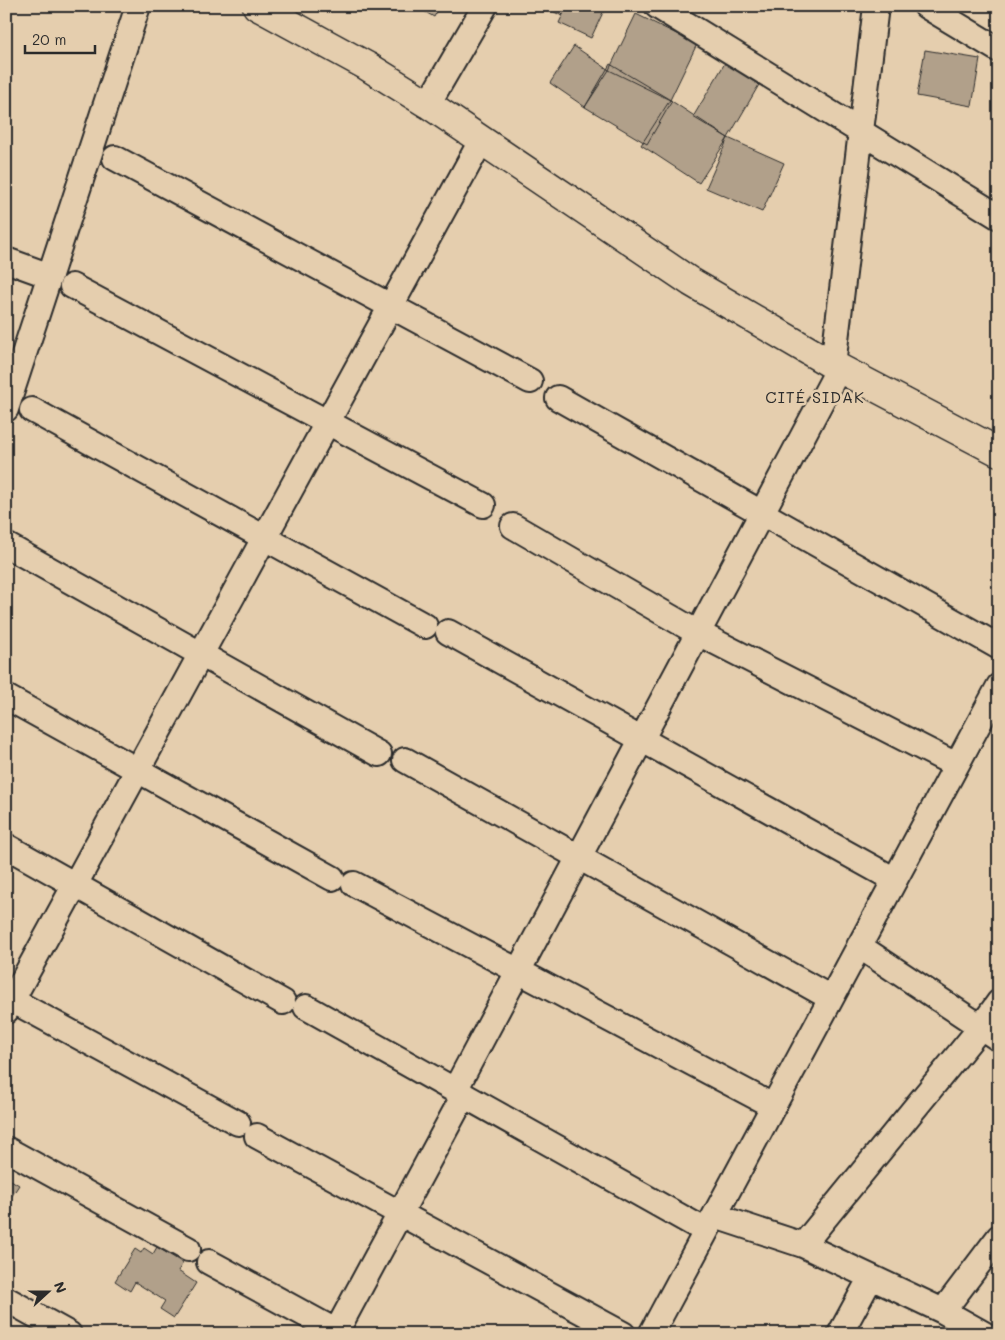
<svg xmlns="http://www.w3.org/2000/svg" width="1005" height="1340" viewBox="0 0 1005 1340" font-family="Mali,sans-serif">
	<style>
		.building { fill: #b1a08a; stroke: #2b2b2b }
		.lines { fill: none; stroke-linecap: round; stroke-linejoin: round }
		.street-casing { stroke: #2b2b2b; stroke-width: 28 }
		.secondary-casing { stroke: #2b2b2b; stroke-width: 31 }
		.street { stroke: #e5ceae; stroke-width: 24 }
		.secondary { stroke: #e5ceae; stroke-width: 28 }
		.labels { text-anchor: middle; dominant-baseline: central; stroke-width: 5; stroke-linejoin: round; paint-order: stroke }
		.quarter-label { font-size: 16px; letter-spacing: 1px; fill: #2b2b2b; stroke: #e5ceae }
	</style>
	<rect width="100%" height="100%" fill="#e5ceae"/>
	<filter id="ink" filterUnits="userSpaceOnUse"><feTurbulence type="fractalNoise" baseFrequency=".02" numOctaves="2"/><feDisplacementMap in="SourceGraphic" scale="10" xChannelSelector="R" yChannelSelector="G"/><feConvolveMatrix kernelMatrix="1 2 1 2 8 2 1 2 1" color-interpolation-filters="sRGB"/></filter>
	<g filter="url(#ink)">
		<!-- building -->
		<path class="building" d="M 415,6 L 440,6 L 434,17 Z
			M 543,6 L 566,6 L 562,16 Z
			M 567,6 L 606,6 L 591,38 L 559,23 Z
			M 636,14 L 697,44 L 670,100 L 609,70 Z
			M 574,46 L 609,70 L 585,107 L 550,83 Z
			M 925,50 L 980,59 L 972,106 L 917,96 Z
			M 725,63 L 760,83 L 728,138 L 693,117 Z
			M 610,64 L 672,101 L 647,144 L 585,107 Z
			M 670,100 L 728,138 L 699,183 L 641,145 Z
			M 728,138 L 784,163 L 762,212 L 706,188 Z
			M 6,1177 L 19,1185 L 6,1205 Z
			M 157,1247 L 183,1263 L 178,1271 L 196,1283 L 174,1318 L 160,1309 L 165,1301 L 135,1282 L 130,1291 L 115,1281 L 135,1249 L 141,1253 L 144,1248 L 153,1254 Z"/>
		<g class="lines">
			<!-- street casing -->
			<g class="street-casing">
				<path id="street" d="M 657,6 L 999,217
					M 926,6 L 999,50
					M 428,104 L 485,6
					M 115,158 L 530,381
					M 6,260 L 50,276
					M 72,286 L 483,505
					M 833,365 L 876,6
					M 558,398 L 999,647
					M 6,409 L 138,6
					M 32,410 L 425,626
					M 513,526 L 698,633 L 956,765
					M 6,545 L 379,754
					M 448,632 L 895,880
					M 6,697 L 332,878
					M 405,760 L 831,998
					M 6,846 L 283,1002
					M 354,884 L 773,1106
					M 859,946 L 999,1039
					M 6,997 L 238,1123
					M 306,1007 L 706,1231
					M 6,1011 L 481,141
					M 455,1090 L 839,368
					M 257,1136 L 623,1334
					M 6,1149 L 188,1249
					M 715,1216 L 803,1245 L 943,1311 L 984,1334
					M 803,1245 L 981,1027 L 999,1002
					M 209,1262 L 341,1334
					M 6,1299 L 69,1334
					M 943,1311 L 999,1237
					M 335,1334 L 464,1095
					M 651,1334 L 999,686
					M 840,1334 L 871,1277"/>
			</g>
			<!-- secondary casing -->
			<g class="secondary-casing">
				<path id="secondary" d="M 257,6 L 367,66 L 428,104 L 691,282 L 833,365 L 999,452"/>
			</g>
			<!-- street -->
			<use href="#street" class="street"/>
			<!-- secondary -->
			<use href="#secondary" class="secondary"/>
		</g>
	</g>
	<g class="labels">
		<!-- quarter labels -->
		<g class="quarter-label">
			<text x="815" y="396">CITÉ SIDAK</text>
		</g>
	</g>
	<!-- margin -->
	<rect width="1005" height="1340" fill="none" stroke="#e5ceae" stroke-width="25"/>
	<rect x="12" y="12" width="980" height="1315" fill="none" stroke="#2b2b2b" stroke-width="2" filter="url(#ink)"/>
	<!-- north arrow -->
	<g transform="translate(48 1292) rotate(69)" stroke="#e5ceae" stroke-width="4" paint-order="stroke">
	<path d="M0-4L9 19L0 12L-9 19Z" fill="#2b2b2b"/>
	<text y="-8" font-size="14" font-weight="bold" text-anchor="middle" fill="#2b2b2b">N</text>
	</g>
	<!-- scale -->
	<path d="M25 45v8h70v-8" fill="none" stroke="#2b2b2b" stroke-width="2.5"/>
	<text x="32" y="45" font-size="15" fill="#2b2b2b" stroke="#e5ceae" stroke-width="4" paint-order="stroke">20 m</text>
</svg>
